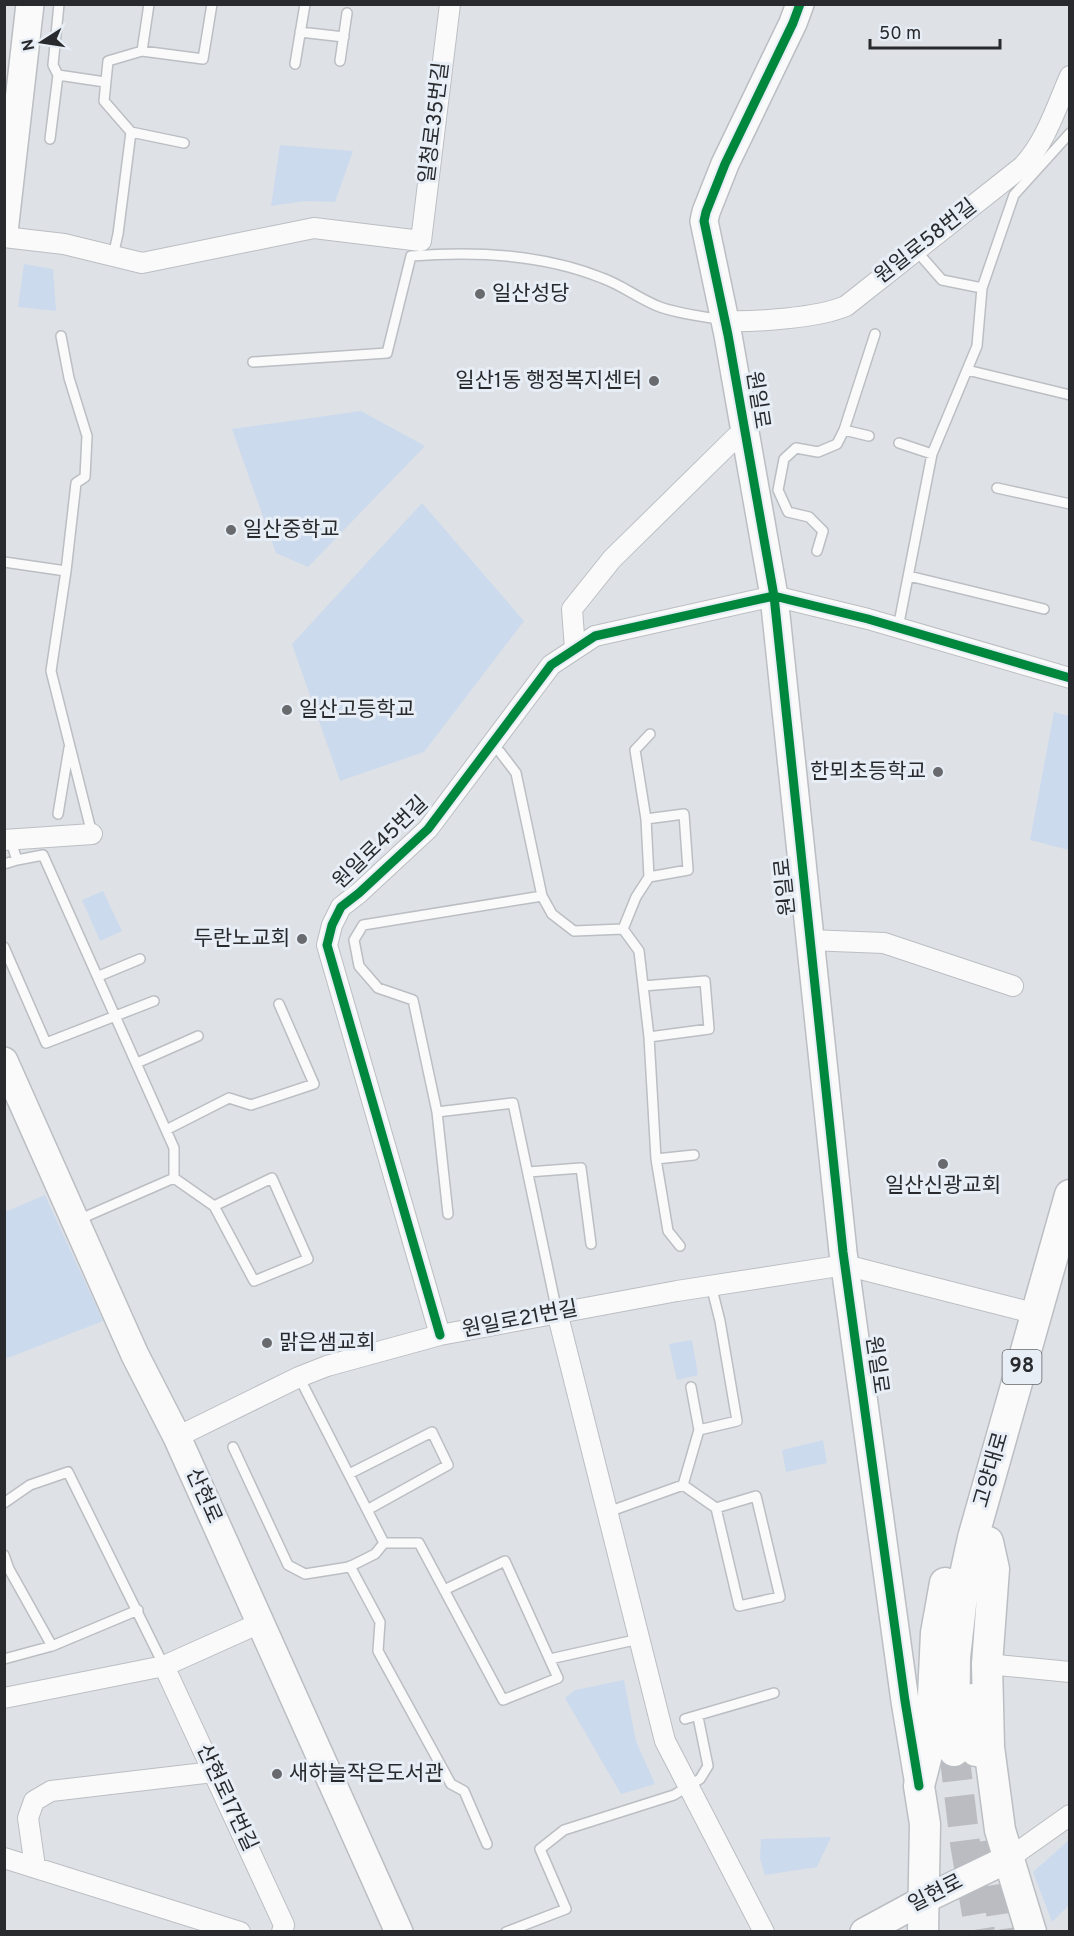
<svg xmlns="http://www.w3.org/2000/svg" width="1074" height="1936" viewBox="0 0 1074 1936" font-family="Overpass,'Noto Sans KR',sans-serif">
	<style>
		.green { fill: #ccdaee }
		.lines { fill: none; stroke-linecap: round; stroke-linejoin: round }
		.primary-tunnel { stroke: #babcc1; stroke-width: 30; stroke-dasharray: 30 15; stroke-linecap: butt }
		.lane-casing { stroke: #bbbec2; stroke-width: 12 }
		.street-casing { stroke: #bbbec2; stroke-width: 22 }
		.secondary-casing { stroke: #bbbec2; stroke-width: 30 }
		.primary-casing { stroke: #bbbec2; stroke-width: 33 }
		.lane { stroke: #fafafb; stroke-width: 9 }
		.street { stroke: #fafafb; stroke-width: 20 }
		.secondary { stroke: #fafafb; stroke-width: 27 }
		.primary { stroke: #fafafb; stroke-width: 30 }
		.cycleway-casing { stroke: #e8eef6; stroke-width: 13 }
		.cycleway { stroke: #00873e; stroke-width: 9 }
		.poi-dot { fill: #686a6e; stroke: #e8eef6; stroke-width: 2 }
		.labels { text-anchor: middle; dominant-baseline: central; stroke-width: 6; stroke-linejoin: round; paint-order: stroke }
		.shield { fill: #e8eef6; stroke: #626569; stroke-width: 1.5 }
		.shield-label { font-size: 20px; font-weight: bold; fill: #282a2d }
		.street-label { font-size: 21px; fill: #282a2d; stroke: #e8eef6 }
		.poi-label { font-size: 21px; fill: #282a2d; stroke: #e8eef6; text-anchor: start }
	</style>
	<rect width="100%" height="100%" fill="#dee1e6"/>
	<!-- green -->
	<path class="green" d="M 280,145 L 353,151 L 335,202 L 305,201 L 271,206 Z
		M 24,264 L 53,269 L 56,311 L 18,307 Z
		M 361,411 L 425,446 L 308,567 L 276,553 L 232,429 Z
		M 422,503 L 524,621 L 424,752 L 340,781 L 292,644 Z
		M 1054,712 L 1069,716 L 1069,850 L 1030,840 Z
		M 103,891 L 122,931 L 100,941 L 82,900 Z
		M 45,1195 L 103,1321 L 5,1359 L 5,1212 Z
		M 692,1340 L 698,1375 L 677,1380 L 669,1344 Z
		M 823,1440 L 827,1463 L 786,1472 L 782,1450 Z
		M 624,1680 L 636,1741 L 655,1784 L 621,1794 L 565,1698 L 575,1690 Z
		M 831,1837 L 817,1867 L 765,1875 L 760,1859 L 761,1839 Z
		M 1069,1840 L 1069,1905 L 1052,1922 L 1033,1872 Z"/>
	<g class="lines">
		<!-- primary-tunnel -->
		<path class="primary-tunnel" d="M 954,1751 L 965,1843 L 980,1932
			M 990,1840 L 1004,1932"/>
		<!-- lane casing -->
		<g class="lane-casing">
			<path id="lane" d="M 59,4 L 53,65 L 58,75 L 105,82
				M 300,32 L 344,37
				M 142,51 L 149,4
				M 340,61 L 347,13
				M 295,64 L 305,4
				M 131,132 L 184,143
				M 50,139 L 58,75
				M 918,248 L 921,256 L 942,280 L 982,288
				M 113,256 L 118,234 L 131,132 L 104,101 L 108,61 L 142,51 L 203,59 L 212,4
				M 61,336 L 69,378 L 87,436 L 85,477 L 76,483 L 66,571 L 51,671 L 92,834
				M 253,362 L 387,353 L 411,256 C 474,251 543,254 602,278 C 622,285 639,299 660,307 C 679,314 702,316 723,320
				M 967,370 L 1070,395
				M 844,430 L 869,436
				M 899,443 L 932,454
				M 997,488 L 1070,504
				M 817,551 L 823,531 L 809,517 L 788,512 L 778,490 L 784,459 L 796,448 L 818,452 L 837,444 L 844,430 L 875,334
				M 4,562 L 66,571
				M 909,576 L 1044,609
				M 898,628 L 932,454 L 977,346 L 982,288 L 1014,195 L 1070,133
				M 491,745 L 500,752 L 516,773 L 542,896 L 552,914 L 574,931 L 623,929
				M 58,814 L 69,748
				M 646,819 L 684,814 L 688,870 L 649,877
				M 10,839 L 17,860 L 43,855 L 174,1148 L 174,1178 L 78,1220
				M 4,864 L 17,860
				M 623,929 L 639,951 L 649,1037 L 656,1159 L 668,1231 L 680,1246
				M 623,929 L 636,897 L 649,877 L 646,819 L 635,750 L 650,734
				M 4,947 L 46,1043 L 154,1001
				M 99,976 L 140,959
				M 643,986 L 705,981 L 709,1029 L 649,1037
				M 137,1063 L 198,1036
				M 437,1112 L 513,1103 L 557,1312
				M 166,1130 L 229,1098 L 251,1105 L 314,1084 L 279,1004
				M 656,1159 L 694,1155
				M 528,1172 L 581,1168 L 591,1244
				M 174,1178 L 214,1206 L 254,1281 L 308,1259 L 272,1178 L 214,1206
				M 448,1214 L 437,1112 L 413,1000 L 378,988 L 359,966 L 354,940 L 363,925 L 542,896
				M 299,1377 L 384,1543 L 419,1543 L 503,1700 L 558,1678 L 505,1561 L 444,1590
				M 699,1430 L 737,1421 L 720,1321 L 711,1285
				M 233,1447 L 288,1565 L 305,1574 L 349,1567 L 375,1554 L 384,1543
				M 349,1474 L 432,1432 L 448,1465 L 367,1510
				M 683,1485 L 699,1430 L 691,1387
				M 4,1503 L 30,1485 L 68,1472 L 164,1666
				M 608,1512 L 683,1485 L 716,1508 L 739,1606 L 780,1597 L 756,1496 L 716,1508
				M 4,1555 L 9,1569 L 52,1646 L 4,1659
				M 350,1566 L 380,1622 L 378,1651 L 451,1784 L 464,1791 L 487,1844
				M 52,1646 L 138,1610
				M 550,1659 L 639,1639
				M 685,1719 L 774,1693
				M 506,1932 L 566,1909 L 540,1849 L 564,1830 L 674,1795 L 700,1779 L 708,1766 L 698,1717"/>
		</g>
		<!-- street casing -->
		<g class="street-casing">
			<path id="street" d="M 4,237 L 64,244 L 142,263 L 314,228 L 421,241 L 450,4
				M 725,321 C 756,322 818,318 846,306 L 1023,166 C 1046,141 1056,108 1070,76
				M 575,649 L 572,609 L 612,559 L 735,438 L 744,434
				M 4,840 L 92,834
				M 809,940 L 884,943 L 1013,986
				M 557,1312 L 665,1741 L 764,1932
				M 440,1335 L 327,945 L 332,925 L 341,907 L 359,893 L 428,829 L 551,665 L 595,636 L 774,596 L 868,619 L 1070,678
				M 177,1437 L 299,1377 L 327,1366 L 440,1335 L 677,1291 L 845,1265 L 1037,1314
				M 987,1664 L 1070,1672
				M 164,1666 L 284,1925 L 282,1932
				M 4,1698 L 164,1666 L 260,1623
				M 4,1858 L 240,1932
				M 1008,1859 L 1070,1815
				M 35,1867 L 28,1818 L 34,1801 L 51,1791 L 213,1772"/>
		</g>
		<!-- secondary casing -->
		<g class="secondary-casing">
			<path id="secondary" d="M 800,4 L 793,23 L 725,164 L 706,212 L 704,221 L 728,335 L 774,596 L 843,1252 L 905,1701 L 919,1785
				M 4,232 L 30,4
				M 4,1061 L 135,1355 L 177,1437 L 399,1932
				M 864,1932 L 923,1900 L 1008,1859"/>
		</g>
		<!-- primary casing -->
		<g class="primary-casing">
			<path id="primary" d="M 988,1542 L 994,1569 L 987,1664 L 989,1747 L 1000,1830 L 1031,1932
				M 973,1699 L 976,1751
				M 954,1751 L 955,1657 L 964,1579 L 973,1538 L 1070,1195
				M 923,1932 L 925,1824 L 919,1786 L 931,1739 L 936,1633 L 945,1583"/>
		</g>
		<!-- lane -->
		<use href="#lane" class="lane"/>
		<!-- street -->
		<use href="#street" class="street"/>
		<!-- secondary -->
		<use href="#secondary" class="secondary"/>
		<!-- primary -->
		<use href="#primary" class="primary"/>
		<!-- cycleway casing -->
		<g class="cycleway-casing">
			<path id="cycleway" d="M 800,4 L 793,23 L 725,164 L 706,212 L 704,221 L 728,335 L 774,596 L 843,1252 L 905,1701 L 919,1786
				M 440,1335 L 327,945 L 332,925 L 341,907 L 359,893 L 428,829 L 551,665 L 595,636 L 774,596 L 868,619 L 1070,678"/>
		</g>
		<!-- cycleway -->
		<use href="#cycleway" class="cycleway"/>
	</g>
	<!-- markers -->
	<g class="poi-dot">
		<circle cx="480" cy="294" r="6"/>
		<circle cx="654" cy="381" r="6"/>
		<circle cx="231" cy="530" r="6"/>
		<circle cx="287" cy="710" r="6"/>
		<circle cx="938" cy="772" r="6"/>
		<circle cx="302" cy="939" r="6"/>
		<circle cx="943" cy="1164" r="6"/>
		<circle cx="267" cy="1343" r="6"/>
		<circle cx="277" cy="1774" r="6"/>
	</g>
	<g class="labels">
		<!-- shield labels -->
		<rect class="shield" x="1002.5" y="1350" width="39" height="34" rx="4.5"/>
		<g class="shield-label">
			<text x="1022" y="1367">98</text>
		</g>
		<!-- street labels -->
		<g class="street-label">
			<text transform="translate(435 123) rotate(-83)">일청로35번길</text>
			<text transform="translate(926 242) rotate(-38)">원일로58번길</text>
			<text transform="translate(757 400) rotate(81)">원일로</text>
			<text transform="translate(381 843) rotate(-44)">원일로45번길</text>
			<text transform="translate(786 887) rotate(-96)">원일로</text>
			<text transform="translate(520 1320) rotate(-11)">원일로21번길</text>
			<text transform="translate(876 1365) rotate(82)">원일로</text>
			<text transform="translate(992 1470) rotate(-74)">고양대로</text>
			<text transform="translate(203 1496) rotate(66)">산현로</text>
			<text transform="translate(226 1798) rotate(65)">산현로17번길</text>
			<text transform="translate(936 1894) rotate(-27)">일현로</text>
		</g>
		<!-- poi labels -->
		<g class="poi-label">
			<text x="492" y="294">일산성당</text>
			<text x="642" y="381" text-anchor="end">일산1동 행정복지센터</text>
			<text x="243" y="530">일산중학교</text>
			<text x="299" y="710">일산고등학교</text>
			<text x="926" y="772" text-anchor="end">한뫼초등학교</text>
			<text x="290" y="939" text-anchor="end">두란노교회</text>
			<text x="943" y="1186" text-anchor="middle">일산신광교회</text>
			<text x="279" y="1343">맑은샘교회</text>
			<text x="289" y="1774">새하늘작은도서관</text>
		</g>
	</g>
	<!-- border -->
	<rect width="1074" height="1936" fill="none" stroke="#282a2d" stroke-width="12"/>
	<!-- north arrow -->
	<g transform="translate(42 42) rotate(258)" stroke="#e8eef6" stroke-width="4.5" paint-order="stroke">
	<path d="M0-4.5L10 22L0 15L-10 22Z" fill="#282a2d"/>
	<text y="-9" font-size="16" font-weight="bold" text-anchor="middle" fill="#282a2d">N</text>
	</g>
	<!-- scale -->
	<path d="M870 39v9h130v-9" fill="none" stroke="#282a2d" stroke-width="3"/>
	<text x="879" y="39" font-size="18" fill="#282a2d" stroke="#e8eef6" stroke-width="4.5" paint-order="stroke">50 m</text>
</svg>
